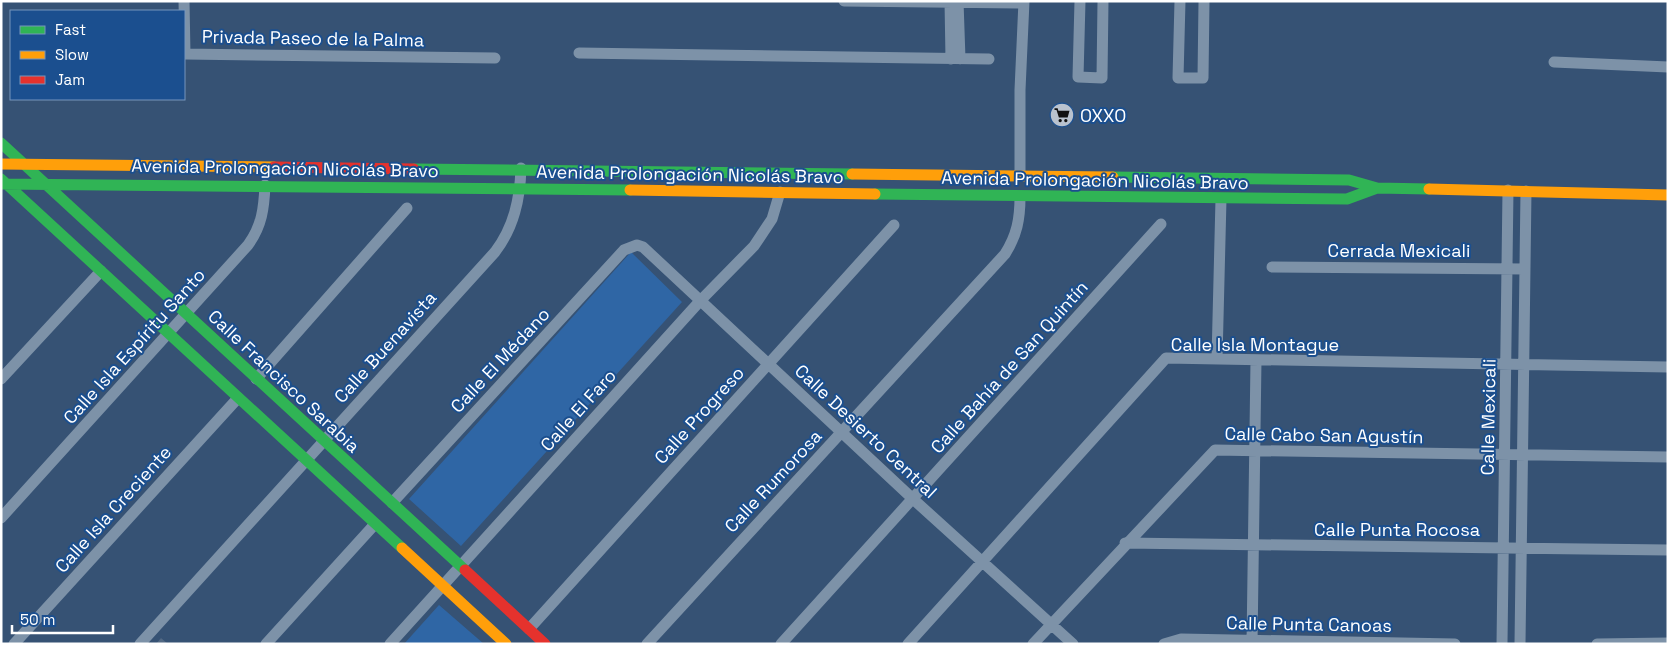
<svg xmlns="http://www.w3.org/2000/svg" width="1669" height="645" viewBox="0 0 1669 645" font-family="'Space Grotesk',sans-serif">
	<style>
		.park { fill: #2f66a5 }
		.building { fill: #526984 }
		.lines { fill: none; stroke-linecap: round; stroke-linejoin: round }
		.street { stroke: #7d92a8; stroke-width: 11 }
		.fast { stroke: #30b455; stroke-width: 11 }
		.slow { stroke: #ff9f0a; stroke-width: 11 }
		.jam { stroke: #e5322d; stroke-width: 11 }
		.labels { text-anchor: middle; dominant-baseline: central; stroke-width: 4; stroke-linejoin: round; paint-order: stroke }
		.street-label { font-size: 18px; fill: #fff; stroke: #1b4f8f }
		.poi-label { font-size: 18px; fill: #fff; stroke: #1b4f8f; text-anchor: start }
	</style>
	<rect width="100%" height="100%" fill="#365274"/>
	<!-- park -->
	<path class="park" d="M 631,252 L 682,302 L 461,546 L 409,499 Z
		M 439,605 L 484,644 L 404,644 Z"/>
	<!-- building -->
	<path class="building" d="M 161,638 L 168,644 L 156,644 Z"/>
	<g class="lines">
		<!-- street -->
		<path class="street" d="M 184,1 L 185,54 L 495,58
			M 844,1 L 1024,3
			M 950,1 L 951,59
			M 958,1 L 960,59
			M 1080,1 L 1078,77 L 1102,78 L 1103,1
			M 1180,1 L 1178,78 L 1203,78 L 1204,1
			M 579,53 L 989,59
			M 1554,62 L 1668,67
			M 1020,176 L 1020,90 L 1024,1
			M 1272,267 L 1525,269
			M 1217,359 L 1221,199
			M 1,379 L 101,271
			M 256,379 L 407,208
			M 392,503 L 624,250 L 637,245 L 643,247 L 913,499 L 1073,644
			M 1,518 L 248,245 C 262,226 264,208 265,185
			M 1125,543 L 1668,550
			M 529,629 L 894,225
			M 14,644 L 238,398
			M 140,644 L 495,252 C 514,227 520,199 521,168
			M 266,644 L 375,524
			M 390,644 L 700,301 L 754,246 L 772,219 L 780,192
			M 647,644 L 1005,254 C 1017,235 1020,219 1020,197
			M 781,644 L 1161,224
			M 908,644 L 1166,358 L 1668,367
			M 1033,644 L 1215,450 L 1668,457
			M 1164,644 L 1181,639 L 1455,644
			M 1252,644 L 1256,360
			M 1502,644 L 1508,190
			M 1520,644 L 1526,191
			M 1597,644 L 1668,643"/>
		<!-- fast -->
		<path class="fast" d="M 1,143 L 465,570
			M 414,169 L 852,174
			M 1113,177 L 1349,180 L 1377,188 L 1429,189
			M 1,179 L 402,548
			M 1,184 L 630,190
			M 875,194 L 1347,199 L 1377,188"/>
		<!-- slow -->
		<path class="slow" d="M 1,164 L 274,167
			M 852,174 L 1113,177
			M 1429,189 L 1668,195
			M 630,190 L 875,194
			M 402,548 L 506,644"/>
		<!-- jam -->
		<path class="jam" d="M 274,167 L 414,169
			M 465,570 L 545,644"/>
	</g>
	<!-- icons -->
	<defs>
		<g id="supermarket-disc" transform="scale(1.25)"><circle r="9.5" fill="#b9c2ce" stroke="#1b4f8f"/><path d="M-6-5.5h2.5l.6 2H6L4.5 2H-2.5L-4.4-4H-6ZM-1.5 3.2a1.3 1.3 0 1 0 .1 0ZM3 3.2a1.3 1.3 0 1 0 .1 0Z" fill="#111"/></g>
	</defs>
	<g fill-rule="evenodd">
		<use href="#supermarket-disc" x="1062" y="115"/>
	</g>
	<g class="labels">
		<!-- street labels -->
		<g class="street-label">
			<text transform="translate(313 38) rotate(1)">Privada Paseo de la Palma</text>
			<text transform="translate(285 168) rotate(1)">Avenida Prolongación Nicolás Bravo</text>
			<text transform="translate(690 174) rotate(1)">Avenida Prolongación Nicolás Bravo</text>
			<text transform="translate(1095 180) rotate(1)">Avenida Prolongación Nicolás Bravo</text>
			<text x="1399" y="250">Cerrada Mexicali</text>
			<text x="1255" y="344">Calle Isla Montague</text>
			<text transform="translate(134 346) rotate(-48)">Calle Isla Espíritu Santo</text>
			<text transform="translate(385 347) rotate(-48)">Calle Buenavista</text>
			<text transform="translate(500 360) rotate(-47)">Calle El Médano</text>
			<text transform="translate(1009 367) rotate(-48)">Calle Bahía de San Quintín</text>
			<text transform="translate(284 381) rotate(43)">Calle Francisco Sarabia</text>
			<text transform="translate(578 410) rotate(-48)">Calle El Faro</text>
			<text transform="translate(699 415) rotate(-48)">Calle Progreso</text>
			<text transform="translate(1488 417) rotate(-89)">Calle Mexicali</text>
			<text transform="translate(866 431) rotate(43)">Calle Desierto Central</text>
			<text transform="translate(1324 435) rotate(1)">Calle Cabo San Agustín</text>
			<text transform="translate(773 481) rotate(-47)">Calle Rumorosa</text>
			<text transform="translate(113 509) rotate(-48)">Calle Isla Creciente</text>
			<text x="1397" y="529">Calle Punta Rocosa</text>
			<text transform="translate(1309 624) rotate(1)">Calle Punta Canoas</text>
		</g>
		<!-- poi labels -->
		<g class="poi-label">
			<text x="1080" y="115">OXXO</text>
		</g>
	</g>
	<!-- border -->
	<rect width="1669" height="645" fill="none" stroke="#ffffff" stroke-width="5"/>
	<!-- legend -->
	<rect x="10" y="10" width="175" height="90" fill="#1b4f8f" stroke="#7695bc"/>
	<rect x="20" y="26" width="25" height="8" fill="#30b455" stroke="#7695bc"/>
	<text x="55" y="35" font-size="15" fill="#ffffff">Fast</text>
	<rect x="20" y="51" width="25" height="8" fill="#ff9f0a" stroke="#7695bc"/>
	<text x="55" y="60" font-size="15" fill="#ffffff">Slow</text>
	<rect x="20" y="76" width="25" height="8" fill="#e5322d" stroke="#7695bc"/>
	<text x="55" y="85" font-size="15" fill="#ffffff">Jam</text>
	<!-- scale -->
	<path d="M12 625v8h101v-8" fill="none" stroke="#ffffff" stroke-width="2.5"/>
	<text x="20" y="625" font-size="15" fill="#ffffff" stroke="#1b4f8f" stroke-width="4" paint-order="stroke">50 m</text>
</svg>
